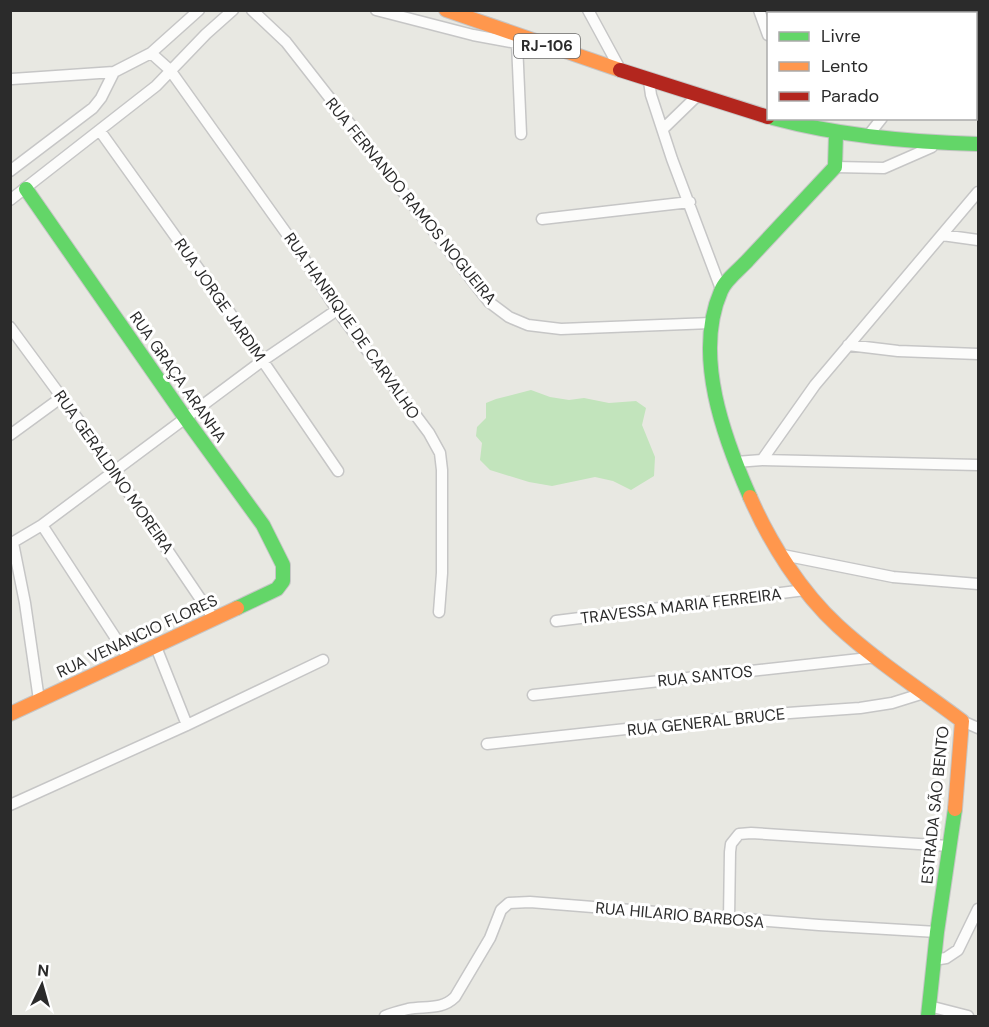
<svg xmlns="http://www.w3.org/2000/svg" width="989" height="1027" viewBox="0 0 989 1027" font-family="'DM Sans',sans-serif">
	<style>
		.green { fill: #c2e4bc }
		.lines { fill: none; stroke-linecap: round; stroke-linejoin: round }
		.street-casing { stroke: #c6c6c6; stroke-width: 13 }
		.fast-casing { stroke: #c6c6c6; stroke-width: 16 }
		.slow-casing { stroke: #c6c6c6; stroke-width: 16 }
		.jam-casing { stroke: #c6c6c6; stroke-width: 16 }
		.street { stroke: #fcfcfb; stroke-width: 10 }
		.fast { stroke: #63d668; stroke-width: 14 }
		.slow { stroke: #ff974d; stroke-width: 14 }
		.jam { stroke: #b3261e; stroke-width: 14 }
		.labels { text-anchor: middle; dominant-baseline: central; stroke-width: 6; stroke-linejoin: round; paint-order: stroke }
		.shield { fill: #fff; stroke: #6b6b6b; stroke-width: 1.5 }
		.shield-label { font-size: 15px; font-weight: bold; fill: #2b2b2b }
		.street-label { font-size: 16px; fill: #2b2b2b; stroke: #fff }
	</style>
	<rect width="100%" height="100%" fill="#e8e8e2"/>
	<!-- green -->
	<path class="green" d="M 531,390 L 550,397 L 569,400 L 584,398 L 609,403 L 636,401 L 646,408 L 642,425 L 655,457 L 654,476 L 631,490 L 613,481 L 595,477 L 552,486 L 529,482 L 490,470 L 480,460 L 482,443 L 476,436 L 477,427 L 486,418 L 486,403 L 496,399 Z"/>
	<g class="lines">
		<!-- street casing -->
		<g class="street-casing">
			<path id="street" d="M 252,10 L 286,42 L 489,302 L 509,317 L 528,325 L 561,329 L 711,323
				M 376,10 L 473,35 L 516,43
				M 588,10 L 620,69
				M 759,10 L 768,35
				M 792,14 L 796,10
				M 967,14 L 969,10
				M 517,43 L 521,134
				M 151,53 L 170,70 L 299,251 L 337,310 L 429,433 L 440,453 L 442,470 L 442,573 L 439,612
				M 12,79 L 114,72 L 151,53 L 199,10
				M 649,81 L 651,95 L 672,159 L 721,289
				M 663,129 L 696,97
				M 100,131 L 228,310 L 338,471
				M 867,137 L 882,118
				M 835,167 L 884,168 L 932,147
				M 10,171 L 93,108 L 101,98 L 114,72
				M 10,200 L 156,86 L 206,34 L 233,10
				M 542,219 L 690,202
				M 942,235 L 978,240
				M 10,327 L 91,437 L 214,619
				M 848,345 L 898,351 L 978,354
				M 10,435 L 62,397
				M 762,460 L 815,385 L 978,192
				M 736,462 L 762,460 L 978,465
				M 42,525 L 128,657
				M 13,543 L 25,603 L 39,700
				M 10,544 L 42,525 L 262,361 L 337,310
				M 783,555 L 893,577 L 978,584
				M 556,621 L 805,590
				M 156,647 L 187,725
				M 533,695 L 878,657
				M 962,721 L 978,728
				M 487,744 L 746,716 L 860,708 L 892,703 L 924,693
				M 10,805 L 187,725 L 323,660
				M 729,919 L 730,852 L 731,844 L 739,834 L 751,833 L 949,846
				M 934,960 L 946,958 L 958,950 L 978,909
				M 929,1006 L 968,1016
				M 385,1016 C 392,1013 400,1011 408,1009 C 426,1006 442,1010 455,997 L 490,938 L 501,910 L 509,903 L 530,902 L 819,925 L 937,932"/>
		</g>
		<!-- fast casing -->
		<g class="fast-casing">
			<path id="fast" d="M 773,118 C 840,136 908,142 978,144
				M 26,189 L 186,419 L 263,525 L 283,565 L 283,581 L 277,589 L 237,608
				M 750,497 C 724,438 693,355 721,291 C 725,280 740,269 748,260 C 777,229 806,198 835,167 L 836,133
				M 928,1016 L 937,932 L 955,809"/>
		</g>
		<!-- slow casing -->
		<g class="slow-casing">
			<path id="slow" d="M 446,10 L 620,70
				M 750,497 C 770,543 801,592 838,626 C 876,661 921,690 962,721 L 955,809
				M 10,714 L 237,608"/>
		</g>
		<!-- jam casing -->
		<g class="jam-casing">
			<path id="jam" d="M 620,70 L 768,117"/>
		</g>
		<!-- street -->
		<use href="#street" class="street"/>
		<!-- fast -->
		<use href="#fast" class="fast"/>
		<!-- slow -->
		<use href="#slow" class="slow"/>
		<!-- jam -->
		<use href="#jam" class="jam"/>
	</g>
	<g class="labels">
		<!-- shield labels -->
		<rect class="shield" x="514" y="34" width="66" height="24" rx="4.5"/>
		<g class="shield-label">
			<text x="547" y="46">RJ-106</text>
		</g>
		<!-- street labels -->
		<g class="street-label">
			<text transform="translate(411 201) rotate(51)">RUA FERNANDO RAMOS NOGUEIRA</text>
			<text transform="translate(220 300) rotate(55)">RUA JORGE JARDIM</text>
			<text transform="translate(352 326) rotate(55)">RUA HANRIQUE DE CARVALHO</text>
			<text transform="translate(178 377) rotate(55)">RUA GRAÇA ARANHA</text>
			<text transform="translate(114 472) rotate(55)">RUA GERALDINO MOREIRA</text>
			<text transform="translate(681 606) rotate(-7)">TRAVESSA MARIA FERREIRA</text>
			<text transform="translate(137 636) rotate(-25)">RUA VENANCIO FLORES</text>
			<text transform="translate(705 676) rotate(-6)">RUA SANTOS</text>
			<text transform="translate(706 722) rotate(-6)">RUA GENERAL BRUCE</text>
			<text transform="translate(935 805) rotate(-84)">ESTRADA SÃO BENTO</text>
			<text transform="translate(680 915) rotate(5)">RUA HILARIO BARBOSA</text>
		</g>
	</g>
	<!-- border -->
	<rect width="989" height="1027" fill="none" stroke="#2b2b2b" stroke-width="24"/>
	<!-- legend -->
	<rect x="767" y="12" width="210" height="108" fill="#ffffff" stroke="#aaaaaa" stroke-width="1.5"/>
	<rect x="779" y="32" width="30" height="9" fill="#63d668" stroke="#aaaaaa" stroke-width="1.5"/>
	<text x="821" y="42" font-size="18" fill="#2b2b2b">Livre</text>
	<rect x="779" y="62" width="30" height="9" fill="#ff974d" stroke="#aaaaaa" stroke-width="1.5"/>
	<text x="821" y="72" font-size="18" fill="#2b2b2b">Lento</text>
	<rect x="779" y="92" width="30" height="9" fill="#b3261e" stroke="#aaaaaa" stroke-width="1.5"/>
	<text x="821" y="102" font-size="18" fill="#2b2b2b">Parado</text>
	<!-- north arrow -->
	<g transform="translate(42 985) rotate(5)" stroke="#ffffff" stroke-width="4.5" paint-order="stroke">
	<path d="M0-4.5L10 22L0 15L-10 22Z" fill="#2b2b2b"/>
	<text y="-9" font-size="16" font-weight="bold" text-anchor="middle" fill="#2b2b2b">N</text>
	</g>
</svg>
